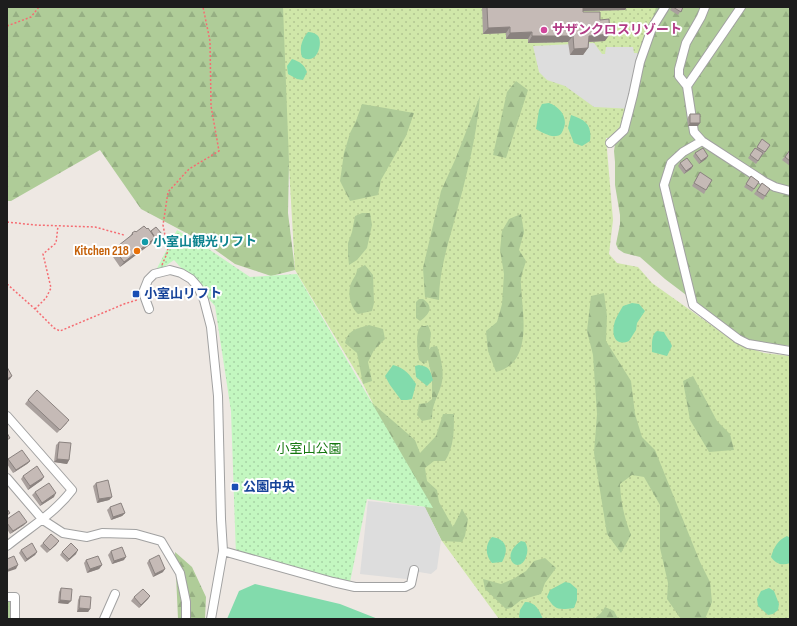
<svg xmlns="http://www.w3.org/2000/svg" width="797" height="626" viewBox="0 0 797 626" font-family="'Sofia Sans Condensed','Noto Sans JP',sans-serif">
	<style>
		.grass { fill: url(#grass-dots) }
		.forest { fill: url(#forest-firs) }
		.park { fill: url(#park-dots) }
		.pitch { fill: #82dbac }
		.parking { fill: #ddd }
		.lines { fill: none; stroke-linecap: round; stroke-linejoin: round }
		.street-casing { stroke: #a1a1a1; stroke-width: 10 }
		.path { stroke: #f56c72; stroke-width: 1.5; stroke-dasharray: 2 2; stroke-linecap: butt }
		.street { stroke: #fff; stroke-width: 8 }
		.wall { fill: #a9a09d }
		.shaded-wall { fill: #8a827f }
		.building { fill: #c5bab6; stroke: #8a827f }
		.hotel-dot { fill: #d1479c; stroke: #fff; stroke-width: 1.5 }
		.culture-dot { fill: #0f9aa8; stroke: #fff; stroke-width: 1.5 }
		.food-dot { fill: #e8710a; stroke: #fff; stroke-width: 1.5 }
		.transit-dot { fill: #1a4fb4; stroke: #fff; stroke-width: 1.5 }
		.labels { text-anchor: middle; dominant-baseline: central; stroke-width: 4; stroke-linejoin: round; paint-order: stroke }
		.hotel-label { font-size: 13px; font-weight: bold; fill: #b23c85; stroke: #fff; text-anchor: start }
		.culture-label { font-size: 13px; font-weight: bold; fill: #0d838f; stroke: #fff; text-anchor: start }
		.food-label { font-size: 13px; font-weight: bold; fill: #c56008; stroke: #fff; text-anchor: end }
		.transit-label { font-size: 13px; font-weight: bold; fill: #164399; stroke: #fff; text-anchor: start }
		.park-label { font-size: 13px; fill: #15770f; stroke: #fff }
	</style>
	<defs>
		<pattern id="grass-dots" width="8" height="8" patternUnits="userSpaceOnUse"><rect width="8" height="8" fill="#d0e7a9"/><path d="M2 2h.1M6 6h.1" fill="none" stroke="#b2c691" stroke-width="1.8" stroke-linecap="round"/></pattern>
		<pattern id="forest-firs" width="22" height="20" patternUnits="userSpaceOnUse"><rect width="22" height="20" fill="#afcc98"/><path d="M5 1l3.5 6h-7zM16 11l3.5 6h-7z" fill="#96af83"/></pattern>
		<pattern id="park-dots" width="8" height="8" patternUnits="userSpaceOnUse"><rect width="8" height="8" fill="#c3f7c0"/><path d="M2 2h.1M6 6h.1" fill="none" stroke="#a7d3a5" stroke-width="1.8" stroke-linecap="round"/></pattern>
	</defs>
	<rect width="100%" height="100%" fill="#eee8e3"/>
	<!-- grass -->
	<path class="grass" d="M 282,7 L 664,7 L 628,132 L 621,138 L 606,138 L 613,220 L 609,254 L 617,263 L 638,267 L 652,283 L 738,344 L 764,353 L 790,356 L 790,619 L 499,619 L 442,541 L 362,382 L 295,270 L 286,116 Z"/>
	<!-- forest -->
	<path class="forest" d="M 7,7 L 283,7 L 289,162 L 288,213 L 295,270 L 271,276 L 235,264 L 207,244 L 141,209 L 100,150 L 11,201 L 7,201 Z
		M 656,7 L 790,7 L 790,346 L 750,341 L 739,335 L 665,279 L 640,257 L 624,253 L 618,249 L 616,244 L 620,224 L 620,215 L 615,185 L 615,162 L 614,151 L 615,144 L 628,132 L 633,112 L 643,58 Z
		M 516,81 L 528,90 L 506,158 L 493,155 L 507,92 Z
		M 480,96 C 477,136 465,183 454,222 C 447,247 439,273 439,300 L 425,297 L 423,268 L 441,191 L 455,160 Z
		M 362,104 L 414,113 L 406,136 L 381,180 L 378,195 L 350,201 L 340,181 L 344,153 L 350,133 L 356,121 Z
		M 362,213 L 370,213 L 372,225 L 367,248 L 357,260 L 349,265 L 348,254 L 348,243 L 352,232 L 355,216 Z
		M 521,214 L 524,232 L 519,250 L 526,261 C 524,268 520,277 521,285 C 522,313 534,363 496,372 L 488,351 L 486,331 L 497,322 L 502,304 L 504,274 L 500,250 L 502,231 L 509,219 Z
		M 365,265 L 373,275 L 374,303 L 372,311 L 358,314 C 351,308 348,296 350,287 C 351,280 357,276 357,269 Z
		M 604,293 L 607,316 L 606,341 L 631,381 L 635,414 L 642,437 L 655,450 L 700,562 L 710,582 L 712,602 L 705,619 L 681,619 L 667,599 L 668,583 L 660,548 L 660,505 L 644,477 L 632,475 L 620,484 C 621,503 624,517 631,535 L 621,553 L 607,534 L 594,453 L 597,414 L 593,355 L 587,331 L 591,296 Z
		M 419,299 L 423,299 C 434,306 430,314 420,321 L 416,318 L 416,302 Z
		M 369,325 L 383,329 L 385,339 L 374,350 L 368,362 L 372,381 L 363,384 L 357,353 L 345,343 C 349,329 356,329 369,325 Z
		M 428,325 L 431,333 L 429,350 L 431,347 L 437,346 C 441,358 445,373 441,386 C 437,399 432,404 432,419 L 422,421 L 417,415 L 419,404 L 427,403 L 432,399 L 432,377 L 428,360 L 424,364 L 419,360 C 418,353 414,330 422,326 C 423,326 427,326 428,325 Z
		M 693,376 L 717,421 L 730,434 L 734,450 L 709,452 L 690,420 L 683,381 Z
		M 370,401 L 415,440 L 420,453 L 436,436 L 443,414 L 454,414 C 454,431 454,447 445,461 L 434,461 L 425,468 L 427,481 L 437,490 L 439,502 L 453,527 L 462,509 L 468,519 L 465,536 L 462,542 L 442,541 Z
		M 175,552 L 192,567 L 206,597 L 205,619 L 178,619 Z
		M 545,558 L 556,568 L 545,583 L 541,594 L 521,600 L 511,608 L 506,609 L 485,589 L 483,579 L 501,584 L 513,579 L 526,571 L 534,561 Z
		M 7,595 L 15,597 L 11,619 L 7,619 Z
		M 605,607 L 614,611 L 618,619 L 594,619 L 601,613 Z"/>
	<!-- park -->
	<path class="park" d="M 177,230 L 207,248 L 250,277 L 297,274 L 433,508 L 367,499 L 349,587 L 236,556 L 231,411 L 215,306 L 174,260 L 154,274 Z"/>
	<!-- pitch -->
	<path class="pitch" d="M 308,32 C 311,32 315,33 317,35 C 324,40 318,67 302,57 C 299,48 302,39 308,32 Z
		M 292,59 C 300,62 304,64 307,72 L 303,80 L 297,79 L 288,74 L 287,66 Z
		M 549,103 C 560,107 569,118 563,130 C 562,133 560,136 556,136 C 550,137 541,132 536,129 L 539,110 L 542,104 Z
		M 571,115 C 586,120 592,125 590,141 L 582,146 L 574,143 L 568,128 Z
		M 632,303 L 639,304 L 645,311 L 637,323 L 636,330 L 629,341 C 614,347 611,334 615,321 C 617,316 620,311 623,306 Z
		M 657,331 L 664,332 C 666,337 670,340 672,346 L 667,356 L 652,352 C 652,345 651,335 657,331 Z
		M 393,365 C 405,368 410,375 416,384 L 412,399 L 407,400 L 401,400 L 390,385 L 385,376 Z
		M 419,365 C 430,367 430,370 433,380 L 427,386 L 416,377 L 415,366 Z
		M 787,536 L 790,538 L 790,563 C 782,566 776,564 771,557 C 774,547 778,540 787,536 Z
		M 492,537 C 507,539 509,550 502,562 L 492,563 C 485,555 485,544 492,537 Z
		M 521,541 L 525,542 C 528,547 528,552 526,557 C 519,576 498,557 521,541 Z
		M 565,582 L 570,583 L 577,589 L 577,600 L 574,608 C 558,610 555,610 547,597 L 550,590 Z
		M 255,584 L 340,604 L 378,619 L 227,619 L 239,591 Z
		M 769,588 L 774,591 L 779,604 L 778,610 L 773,614 L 768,615 L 758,606 L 757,599 L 761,591 Z
		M 525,602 C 536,602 539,610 543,619 L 521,619 L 519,617 L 520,610 Z"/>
	<!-- parking -->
	<path class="parking" d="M 594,43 L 602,54 L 605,54 L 606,47 L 633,47 L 634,53 L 637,53 L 643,58 L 634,109 L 594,107 L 565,86 L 547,80 L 539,72 L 533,46 Z
		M 368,501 L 425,507 L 441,540 L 437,569 L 431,574 L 419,572 L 416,575 L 415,580 L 360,574 Z"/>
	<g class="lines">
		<!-- street casing -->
		<g class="street-casing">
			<path id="street" d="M 705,7 L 701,17 L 686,43 L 679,69 L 679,76 L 687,86 L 694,132 L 702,141 L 765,182 L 775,187 L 790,191
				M 687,86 L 741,7
				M 702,141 L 683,152 L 671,163 L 664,185 L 693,305 L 738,339 L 748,344 L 790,351
				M 610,143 L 624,130 L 633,95 L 640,62 L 652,28 L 665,7
				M 149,309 L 145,298 L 144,290 L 148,280 L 154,274 L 170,270 L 181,273 L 191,279 L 198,287 L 204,300 L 211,327 L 218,396 L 221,519 L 223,551 L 211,619
				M 7,416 L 72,490 C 55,513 29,528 7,546
				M 7,478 L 43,520 L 63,533 L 87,537 L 102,533 L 136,534 L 161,541 L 180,573 L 186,602 L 186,619
				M 223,551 L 333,582 L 355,587 L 405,587 L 411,584 L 414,570
				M 7,597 L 15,597 L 15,619
				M 104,619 L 115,594"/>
		</g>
		<!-- path -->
		<path class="path" d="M 7,26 L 31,17 L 39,7
			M 7,222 L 35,225 L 95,227 L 124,235
			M 162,265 L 168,251 L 163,225 L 168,192 L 189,169 L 219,151 L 211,106 L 210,41 L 203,7
			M 7,284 L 35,309 L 54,328 L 60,331 L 124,304 L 137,300
			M 35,309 L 46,298 L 51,288 L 43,254 L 56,243 L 58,226"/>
		<!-- street -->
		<use href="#street" class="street"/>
	</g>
	<!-- wall -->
	<path class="wall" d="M 482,7 L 627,7 L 625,10 L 583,11 L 583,12 L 600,20 L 605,41 L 589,42 L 588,48 L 583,55 L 570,55 L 568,42 L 528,43 L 528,39 L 506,39 L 506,33 L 483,34 Z
		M 672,7 L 683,7 L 678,15 L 670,10 Z
		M 690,114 L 698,126 L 688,126 L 688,117 Z
		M 762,139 L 770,145 L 763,155 L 762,155 L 756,164 L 748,158 L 755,148 L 756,149 Z
		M 790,150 L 790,166 L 782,160 Z
		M 695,153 L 708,156 L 706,159 L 699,164 L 693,156 Z
		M 680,163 L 693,166 L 691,169 L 684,174 L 678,166 Z
		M 700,172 L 706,190 L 704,194 L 692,186 Z
		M 751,176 L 759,182 L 752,192 L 744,187 Z
		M 762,183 L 770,189 L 763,200 L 754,194 Z
		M 156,227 L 160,237 L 154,242 L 153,241 L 152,243 L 120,267 L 111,254 L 114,249 L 129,238 L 132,233 L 147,229 L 150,231 Z
		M 28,400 L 67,423 L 57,433 L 25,404 Z
		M 59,442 L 69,460 L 67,464 L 54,462 L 56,445 Z
		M 8,459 L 30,461 L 27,464 L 13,473 L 7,464 L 7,461 Z
		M 23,476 L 42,480 L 28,490 L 21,479 Z
		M 96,483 L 112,497 L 109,500 L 97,503 L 93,486 Z
		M 35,492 L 54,497 L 40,506 L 32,495 Z
		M 110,507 L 125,513 L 122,516 L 111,520 L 107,510 Z
		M 7,519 L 24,525 L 10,534 L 7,529 Z
		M 59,541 L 56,545 L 47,553 L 40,546 L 43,543 Z
		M 21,550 L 37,552 L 35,555 L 25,562 L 19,553 Z
		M 111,551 L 124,560 L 112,564 L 108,555 Z
		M 62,552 L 76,554 L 67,562 L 60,555 Z
		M 86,560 L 102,565 L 99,569 L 87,573 L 84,563 Z
		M 149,560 L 163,572 L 153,577 L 147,563 Z
		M 61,588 L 68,604 L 58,603 L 59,592 Z
		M 80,596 L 90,609 L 88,612 L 77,612 L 78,600 Z
		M 150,596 L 148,599 L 139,608 L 131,601 L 134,597 Z"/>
	<!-- shaded-wall -->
	<path class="shaded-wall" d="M 581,7 L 627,7 L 625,10 L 579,11 Z
		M 510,27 L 506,33 L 483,34 L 488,28 Z
		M 532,32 L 528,39 L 506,39 L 510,33 Z
		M 610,34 L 605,41 L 585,42 L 589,36 Z
		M 532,36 L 573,36 L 568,42 L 528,43 Z
		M 588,48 L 583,55 L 570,55 L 574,49 Z
		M 690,123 L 700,123 L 698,126 L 688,126 Z
		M 708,156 L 706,159 L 699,164 L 701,161 Z
		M 693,166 L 691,169 L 684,174 L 686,171 Z
		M 162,234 L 160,237 L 154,242 L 156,239 Z
		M 155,238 L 152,243 L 120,267 L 124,262 Z
		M 12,376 L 10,379 L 7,381 L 7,379 Z
		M 57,459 L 69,460 L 67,464 L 54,462 Z
		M 30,461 L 27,464 L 13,473 L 16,470 Z
		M 44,477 L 42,480 L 28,490 L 30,486 Z
		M 56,493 L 54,497 L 40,506 L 42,503 Z
		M 112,497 L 109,500 L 97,503 L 99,499 Z
		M 125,513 L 122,516 L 111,520 L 113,517 Z
		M 27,522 L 24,525 L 10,534 L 13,531 Z
		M 59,541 L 56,545 L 47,553 Z
		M 78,550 L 76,554 L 67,562 L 69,559 Z
		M 37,552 L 35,555 L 25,562 L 27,559 Z
		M 126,557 L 124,560 L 112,564 L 114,561 Z
		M 18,565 L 16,569 L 7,572 L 7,570 Z
		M 102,565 L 99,569 L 87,573 L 90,569 Z
		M 165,569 L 163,572 L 153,577 L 155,574 Z
		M 150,596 L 148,599 L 139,608 L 141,605 Z
		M 60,600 L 71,601 L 68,604 L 58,603 Z
		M 79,608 L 90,609 L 88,612 L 77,612 Z"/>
	<!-- building -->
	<path class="building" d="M 487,7 L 583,7 L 583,12 L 600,12 L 600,20 L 609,19 L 610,34 L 589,36 L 588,48 L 574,49 L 573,36 L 532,36 L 532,32 L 510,33 L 510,27 L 488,28 Z
		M 673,7 L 683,7 L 681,12 Z
		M 690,114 L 700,114 L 700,123 L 690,123 Z
		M 762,139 L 770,145 L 765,152 L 757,147 Z
		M 703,148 L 708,156 L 701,161 L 695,153 Z
		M 755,148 L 763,153 L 758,161 L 750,155 Z
		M 790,150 L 790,161 L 785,157 Z
		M 687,158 L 693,166 L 686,171 L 680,163 Z
		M 700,172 L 712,180 L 706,190 L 694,183 Z
		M 751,176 L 759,182 L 754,189 L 746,184 Z
		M 762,183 L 770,189 L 765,196 L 757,191 Z
		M 144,226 L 147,229 L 148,228 L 155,238 L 124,262 L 114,249 L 133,234 L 132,233 L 135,231 L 136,232 Z
		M 156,227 L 162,234 L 156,239 L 151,231 Z
		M 7,367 L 12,376 L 7,379 Z
		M 37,390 L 69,420 L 60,430 L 28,400 Z
		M 7,433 L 10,438 L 7,440 Z
		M 59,442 L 71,443 L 69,460 L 57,459 Z
		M 22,450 L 30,461 L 16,470 L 8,459 Z
		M 37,466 L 44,477 L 30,486 L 23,476 Z
		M 108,480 L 112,497 L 99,499 L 96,483 Z
		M 49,483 L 56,493 L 42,503 L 35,492 Z
		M 121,503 L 125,513 L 113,517 L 110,507 Z
		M 7,509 L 10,513 L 7,515 Z
		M 19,511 L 27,522 L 13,531 L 7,523 L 7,519 Z
		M 51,534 L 59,541 L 50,550 L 43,543 Z
		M 32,543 L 37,552 L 27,559 L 21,550 Z
		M 71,543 L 78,550 L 69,559 L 62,552 Z
		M 122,547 L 126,557 L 114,561 L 111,551 Z
		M 159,555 L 165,569 L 155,574 L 149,560 Z
		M 14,556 L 18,565 L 7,570 L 7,559 Z
		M 98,556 L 102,565 L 90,569 L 86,560 Z
		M 61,588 L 72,589 L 71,601 L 60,600 Z
		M 143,589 L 150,596 L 141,605 L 134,597 Z
		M 80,596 L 91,597 L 90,609 L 79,608 Z"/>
	<!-- markers -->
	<circle class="hotel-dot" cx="544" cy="30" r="4"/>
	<circle class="culture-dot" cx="145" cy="242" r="4"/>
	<circle class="food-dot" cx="137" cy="251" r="4"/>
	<g class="transit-dot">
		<rect x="132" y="290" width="8" height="8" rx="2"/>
		<rect x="231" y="483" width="8" height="8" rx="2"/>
	</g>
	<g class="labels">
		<!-- hotel labels -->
		<g class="hotel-label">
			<text x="552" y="30">サザンクロスリゾート</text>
		</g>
		<!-- culture labels -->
		<g class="culture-label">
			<text x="153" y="242">小室山観光リフト</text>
		</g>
		<!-- food labels -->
		<g class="food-label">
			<text x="129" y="251">Kitchen 218</text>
		</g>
		<!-- transit labels -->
		<g class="transit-label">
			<text x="144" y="294">小室山リフト</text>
			<text x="243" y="487">公園中央</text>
		</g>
		<!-- park labels -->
		<g class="park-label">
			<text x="309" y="449">小室山公園</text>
		</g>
	</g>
	<!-- border -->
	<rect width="797" height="626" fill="none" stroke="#1d1d1d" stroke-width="16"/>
</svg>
